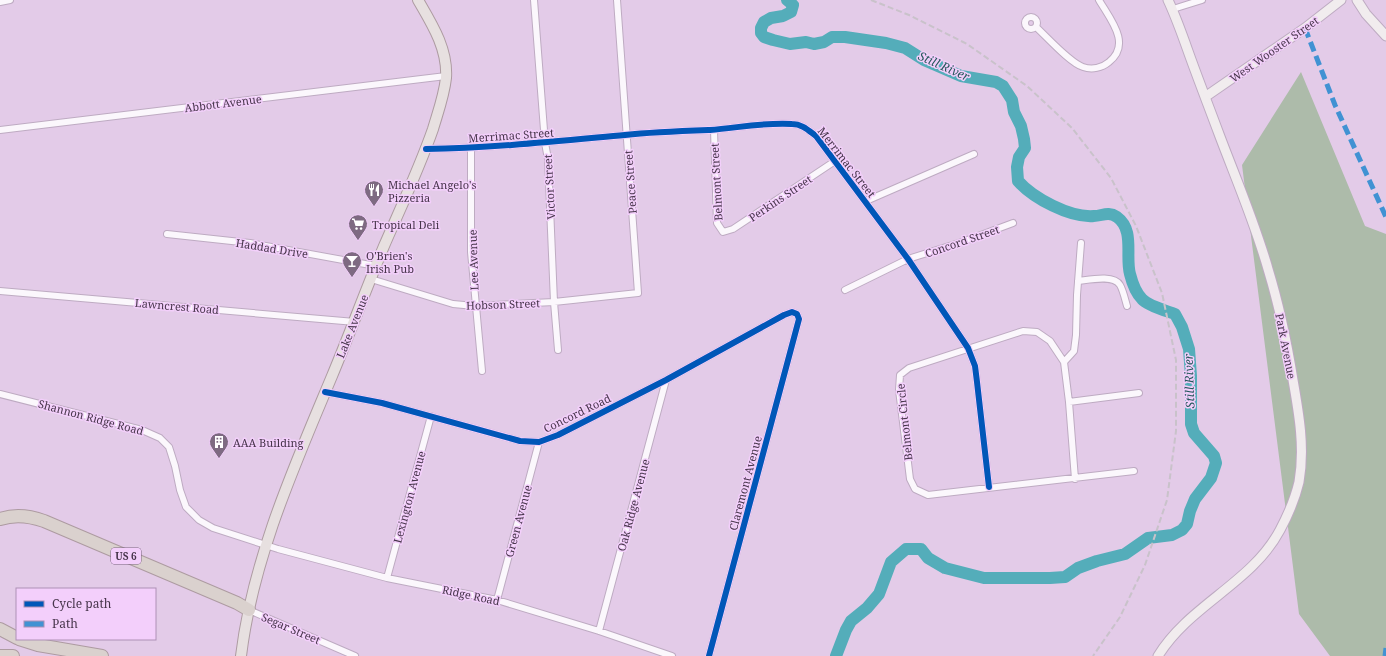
<svg xmlns="http://www.w3.org/2000/svg" width="1386" height="656" viewBox="0 0 1386 656" font-family="'Noto Serif',serif">
	<style>
		.green { fill: #adbbaa }
		.lines { fill: none; stroke-linecap: round; stroke-linejoin: round }
		.river { stroke: #54adba; stroke-width: 12 }
		.minor-casing { stroke: #beabc2; stroke-width: 8 }
		.secondary-casing { stroke: #beabc2; stroke-width: 11 }
		.primary-casing { stroke: #ad9ba1; stroke-width: 12 }
		.motorway-casing { stroke: #ad9ba1; stroke-width: 14 }
		.minor { stroke: #fbf7fc; stroke-width: 6 }
		.secondary { stroke: #f1ecee; stroke-width: 9 }
		.primary { stroke: #e7e0e0; stroke-width: 10 }
		.motorway { stroke: #dad1ce; stroke-width: 12 }
		.rail { stroke: #c9c2ca; stroke-width: 2; stroke-dasharray: 6 3; stroke-linecap: butt }
		.quiet { stroke: #4192d3; stroke-width: 5; stroke-dasharray: 10 5; stroke-linecap: butt }
		.cycleway-casing { stroke: #f3cffb; stroke-width: 8 }
		.cycleway { stroke: #0057b8; stroke-width: 6 }
		.labels { text-anchor: middle; dominant-baseline: central; stroke-width: 3; stroke-linejoin: round; paint-order: stroke }
		.shield { fill: #f3cffb; stroke: #7b6380; stroke-width: 1 }
		.shield-label { font-size: 10px; font-weight: bold; fill: #47354b }
		.street-label { font-size: 11px; fill: #47354b; stroke: #f3cffb }
		.poi-label { font-size: 11px; fill: #47354b; stroke: #f3cffb; text-anchor: start }
		.water-label { font-size: 12px; font-style: italic; fill: #26595c; stroke: #f3cffb }
	</style>
	<rect width="100%" height="100%" fill="#e3cbe8"/>
	<!-- green -->
	<path class="green" d="M 1301,72 L 1365,226 L 1386,234 L 1386,656 L 1330,656 L 1299,614 L 1242,165 Z"/>
	<g class="lines">
		<!-- river -->
		<path class="river" d="M 787,0 L 793,5 L 791,12 L 783,16 L 771,18 L 764,22 L 761,28 L 761,33 L 764,37 L 773,40 L 790,44 L 806,42 L 814,44 L 824,42 L 832,37 L 845,37 L 886,43 L 905,48 L 924,60 L 961,76 L 996,82 L 1003,86 L 1012,100 L 1014,112 L 1021,126 L 1024,139 L 1025,148 L 1019,157 L 1017,167 L 1018,181 C 1033,198 1070,218 1094,216 C 1102,216 1108,211 1117,217 C 1135,230 1125,256 1130,274 C 1132,282 1136,293 1142,299 C 1148,306 1167,311 1175,314 L 1182,327 L 1189,349 L 1191,376 L 1191,424 L 1194,433 L 1214,456 L 1216,463 L 1211,478 L 1195,499 L 1190,511 L 1187,524 L 1182,530 L 1172,535 L 1148,538 L 1125,554 L 1097,561 L 1078,568 L 1065,577 L 1050,578 L 984,578 L 945,568 L 928,558 L 921,549 L 906,549 L 891,562 L 879,594 L 867,608 L 851,621 L 846,630 L 836,656"/>
		<!-- minor casing -->
		<g class="minor-casing">
			<path id="minor" d="M 534,0 L 545,143 L 548,159 L 554,302 L 558,350
				M 0,2 L 10,0
				M 1173,9 L 1202,0
				M1025 23a6 6 0 1 1 12 0a6 6 0 1 1-12 0Z
				M 1036,27 C 1047,37 1070,63 1083,67 C 1092,70 1102,68 1109,62 C 1132,44 1110,19 1099,0
				M 0,130 L 446,76
				M 714,130 L 717,223 L 723,232 L 733,229 L 835,161
				M 471,148 L 471,252 L 482,371
				M 426,149 C 493,148 559,141 625,135 C 653,132 682,131 710,130 C 737,128 765,122 792,124 C 802,124 808,130 816,136 L 908,259 L 968,348 L 975,366 L 977,382 L 989,487
				M 866,201 L 974,154
				M 167,234 L 250,243 L 376,266
				M 371,279 L 453,304 L 475,306 L 554,302 L 638,293 L 617,0
				M 1078,281 C 1088,280 1114,274 1120,285 C 1123,290 1125,299 1127,306
				M 845,290 L 908,259 L 962,242 L 1013,223
				M 0,291 L 355,322
				M 1064,362 L 1074,351 L 1076,335 L 1077,295 L 1081,243
				M 325,392 L 382,403 L 520,441 L 539,442 L 558,435 L 666,380 L 784,315 L 792,312 L 797,314 L 799,319 L 709,656
				M 0,394 L 142,430 L 160,438 L 169,447 L 175,466 L 180,490 L 186,507 L 199,520 L 213,528 L 278,549 L 387,578 L 497,600 L 599,631 L 672,656
				M 1069,402 L 1139,393
				M 1075,479 L 1069,402 L 1064,362 L 1050,341 L 1037,332 L 1023,331 L 909,368 L 900,375 L 899,390 L 910,479 L 915,489 L 928,495 L 1134,471
				M 387,578 L 431,416
				M 497,600 L 539,442
				M 249,610 L 355,656
				M 599,631 L 666,380"/>
		</g>
		<!-- secondary casing -->
		<g class="secondary-casing">
			<path id="secondary" d="M 1357,0 L 1366,14 L 1386,36
				M 1205,97 L 1305,28 L 1341,0
				M 1158,656 C 1189,605 1252,583 1280,530 C 1288,515 1295,499 1299,482 C 1305,448 1299,414 1293,380 C 1287,343 1279,305 1268,269 C 1255,223 1236,179 1219,134 C 1209,107 1198,79 1188,51 C 1182,34 1176,17 1168,0"/>
		</g>
		<!-- primary casing -->
		<g class="primary-casing">
			<path id="primary" d="M 241,656 C 253,558 294,467 332,376 C 350,333 366,289 384,246 C 401,207 419,169 433,129 C 438,112 444,96 446,78 C 448,49 432,24 418,0"/>
		</g>
		<!-- motorway casing -->
		<g class="motorway-casing">
			<path id="motorway" d="M 0,519 C 15,514 30,516 44,521 L 237,603 L 249,610
				M 0,629 L 17,638
				M 19,639 L 38,645 L 102,656
				M 0,656 L 13,656"/>
		</g>
		<!-- minor -->
		<use href="#minor" class="minor"/>
		<!-- secondary -->
		<use href="#secondary" class="secondary"/>
		<!-- primary -->
		<use href="#primary" class="primary"/>
		<!-- motorway -->
		<use href="#motorway" class="motorway"/>
		<!-- rail -->
		<path class="rail" d="M 871,0 L 909,15 L 967,44 L 1027,86 L 1072,128 L 1111,178 L 1136,226 L 1162,293 L 1176,360 L 1176,431 L 1167,500 L 1145,565 L 1120,617 L 1093,656"/>
		<!-- quiet -->
		<path class="quiet" d="M 1305,28 L 1335,105 L 1386,217
			M 1385,656 L 1386,648"/>
		<!-- cycleway casing -->
		<g class="cycleway-casing">
			<path id="cycleway" d="M 426,149 C 493,148 559,141 625,135 C 653,132 682,131 710,130 C 737,128 765,122 792,124 C 802,124 808,130 816,136 L 908,259 L 968,348 L 975,366 L 977,382 L 989,487
				M 325,392 L 382,403 L 520,441 L 539,442 L 558,435 L 666,380 L 784,315 L 792,312 L 797,314 L 799,319 L 709,656"/>
		</g>
		<!-- cycleway -->
		<use href="#cycleway" class="cycleway"/>
	</g>
	<!-- icons -->
	<defs>
		<g id="restaurant-pin" transform="scale(1)"><path d="M0 17L-7.5 6A9.5 9.5 0 1 1 7.5 6Z" fill="#7e6a82" stroke="#f3cffb"/><path d="M-5-6h1v4h1v-4h1v4h1v-4h1v5L-1.5 .5V6h-2V.5L-5-1ZM5-6V6H3V1.5H1.5Q1.5-4 5-6Z" fill="#fff"/></g>
		<g id="supermarket-pin" transform="scale(1)"><path d="M0 17L-7.5 6A9.5 9.5 0 1 1 7.5 6Z" fill="#7e6a82" stroke="#f3cffb"/><path d="M-6-5.5h2.5l.6 2H6L4.5 2H-2.5L-4.4-4H-6ZM-1.5 3.2a1.3 1.3 0 1 0 .1 0ZM3 3.2a1.3 1.3 0 1 0 .1 0Z" fill="#fff"/></g>
		<g id="bar-pin" transform="scale(1)"><path d="M0 17L-7.5 6A9.5 9.5 0 1 1 7.5 6Z" fill="#7e6a82" stroke="#f3cffb"/><path d="M-6-5H6L.8 .8V4.5H3.5V6h-7V4.5H-.8V.8Z" fill="#fff"/></g>
		<g id="building-pin" transform="scale(1)"><path d="M0 17L-7.5 6A9.5 9.5 0 1 1 7.5 6Z" fill="#7e6a82" stroke="#f3cffb"/><path d="M-4-6H4V6H1V3H-1V6H-4ZM-2.5-4.3h1.7v1.8h-1.7ZM.8-4.3h1.7v1.8H.8ZM-2.5-1h1.7V.8h-1.7ZM.8-1h1.7V.8H.8Z" fill="#fff"/></g>
	</defs>
	<g fill-rule="evenodd">
		<use href="#restaurant-pin" x="374" y="190"/>
		<use href="#supermarket-pin" x="358" y="224"/>
		<use href="#bar-pin" x="352" y="261"/>
		<use href="#building-pin" x="219" y="442"/>
	</g>
	<g class="labels">
		<!-- shield labels -->
		<rect class="shield" x="111" y="548" width="30" height="16" rx="3"/>
		<g class="shield-label">
			<text x="126" y="556">US 6</text>
		</g>
		<!-- street labels -->
		<g class="street-label">
			<text transform="translate(1274 49) rotate(-35)">West Wooster Street</text>
			<text transform="translate(223 103) rotate(-7)">Abbott Avenue</text>
			<text transform="translate(511 135) rotate(-4)">Merrimac Street</text>
			<text transform="translate(847 162) rotate(52)">Merrimac Street</text>
			<text transform="translate(630 182) rotate(-94)">Peace Street</text>
			<text transform="translate(716 182) rotate(-93)">Belmont Street</text>
			<text transform="translate(549 187) rotate(-93)">Victor Street</text>
			<text transform="translate(780 198) rotate(-34)">Perkins Street</text>
			<text transform="translate(962 241) rotate(-19)">Concord Street</text>
			<text transform="translate(272 248) rotate(9)">Haddad Drive</text>
			<text transform="translate(473 260) rotate(-92)">Lee Avenue</text>
			<text transform="translate(503 304) rotate(-2)">Hobson Street</text>
			<text transform="translate(177 306) rotate(5)">Lawncrest Road</text>
			<text transform="translate(352 326) rotate(-68)">Lake Avenue</text>
			<text transform="translate(1286 346) rotate(79)">Park Avenue</text>
			<text transform="translate(577 413) rotate(-26)">Concord Road</text>
			<text transform="translate(91 417) rotate(15)">Shannon Ridge Road</text>
			<text transform="translate(904 422) rotate(-96)">Belmont Circle</text>
			<text transform="translate(745 483) rotate(-75)">Claremont Avenue</text>
			<text transform="translate(409 497) rotate(-75)">Lexington Avenue</text>
			<text transform="translate(633 505) rotate(-75)">Oak Ridge Avenue</text>
			<text transform="translate(518 521) rotate(-75)">Green Avenue</text>
			<text transform="translate(471 595) rotate(12)">Ridge Road</text>
			<text transform="translate(291 628) rotate(23)">Segar Street</text>
		</g>
		<!-- poi labels -->
		<g class="poi-label">
			<text x="388" y="184">Michael Angelo's<tspan x="388" dy="13">Pizzeria</tspan></text>
			<text x="372" y="224">Tropical Deli</text>
			<text x="366" y="255">O'Brien's<tspan x="366" dy="13">Irish Pub</tspan></text>
			<text x="233" y="442">AAA Building</text>
		</g>
		<!-- water labels -->
		<g class="water-label">
			<text transform="translate(944 66) rotate(24)">Still River</text>
			<text transform="translate(1189 381) rotate(-92)">Still River</text>
		</g>
	</g>
	<!-- legend -->
	<rect x="16" y="588" width="140" height="52" fill="#f3cffb" stroke="#ae91b5"/>
	<rect x="24" y="601" width="20" height="6" fill="#0057b8" stroke="#ae91b5"/>
	<text x="52" y="608" font-size="12" fill="#47354b">Cycle path</text>
	<rect x="24" y="621" width="20" height="6" fill="#4192d3" stroke="#ae91b5"/>
	<text x="52" y="628" font-size="12" fill="#47354b">Path</text>
</svg>
